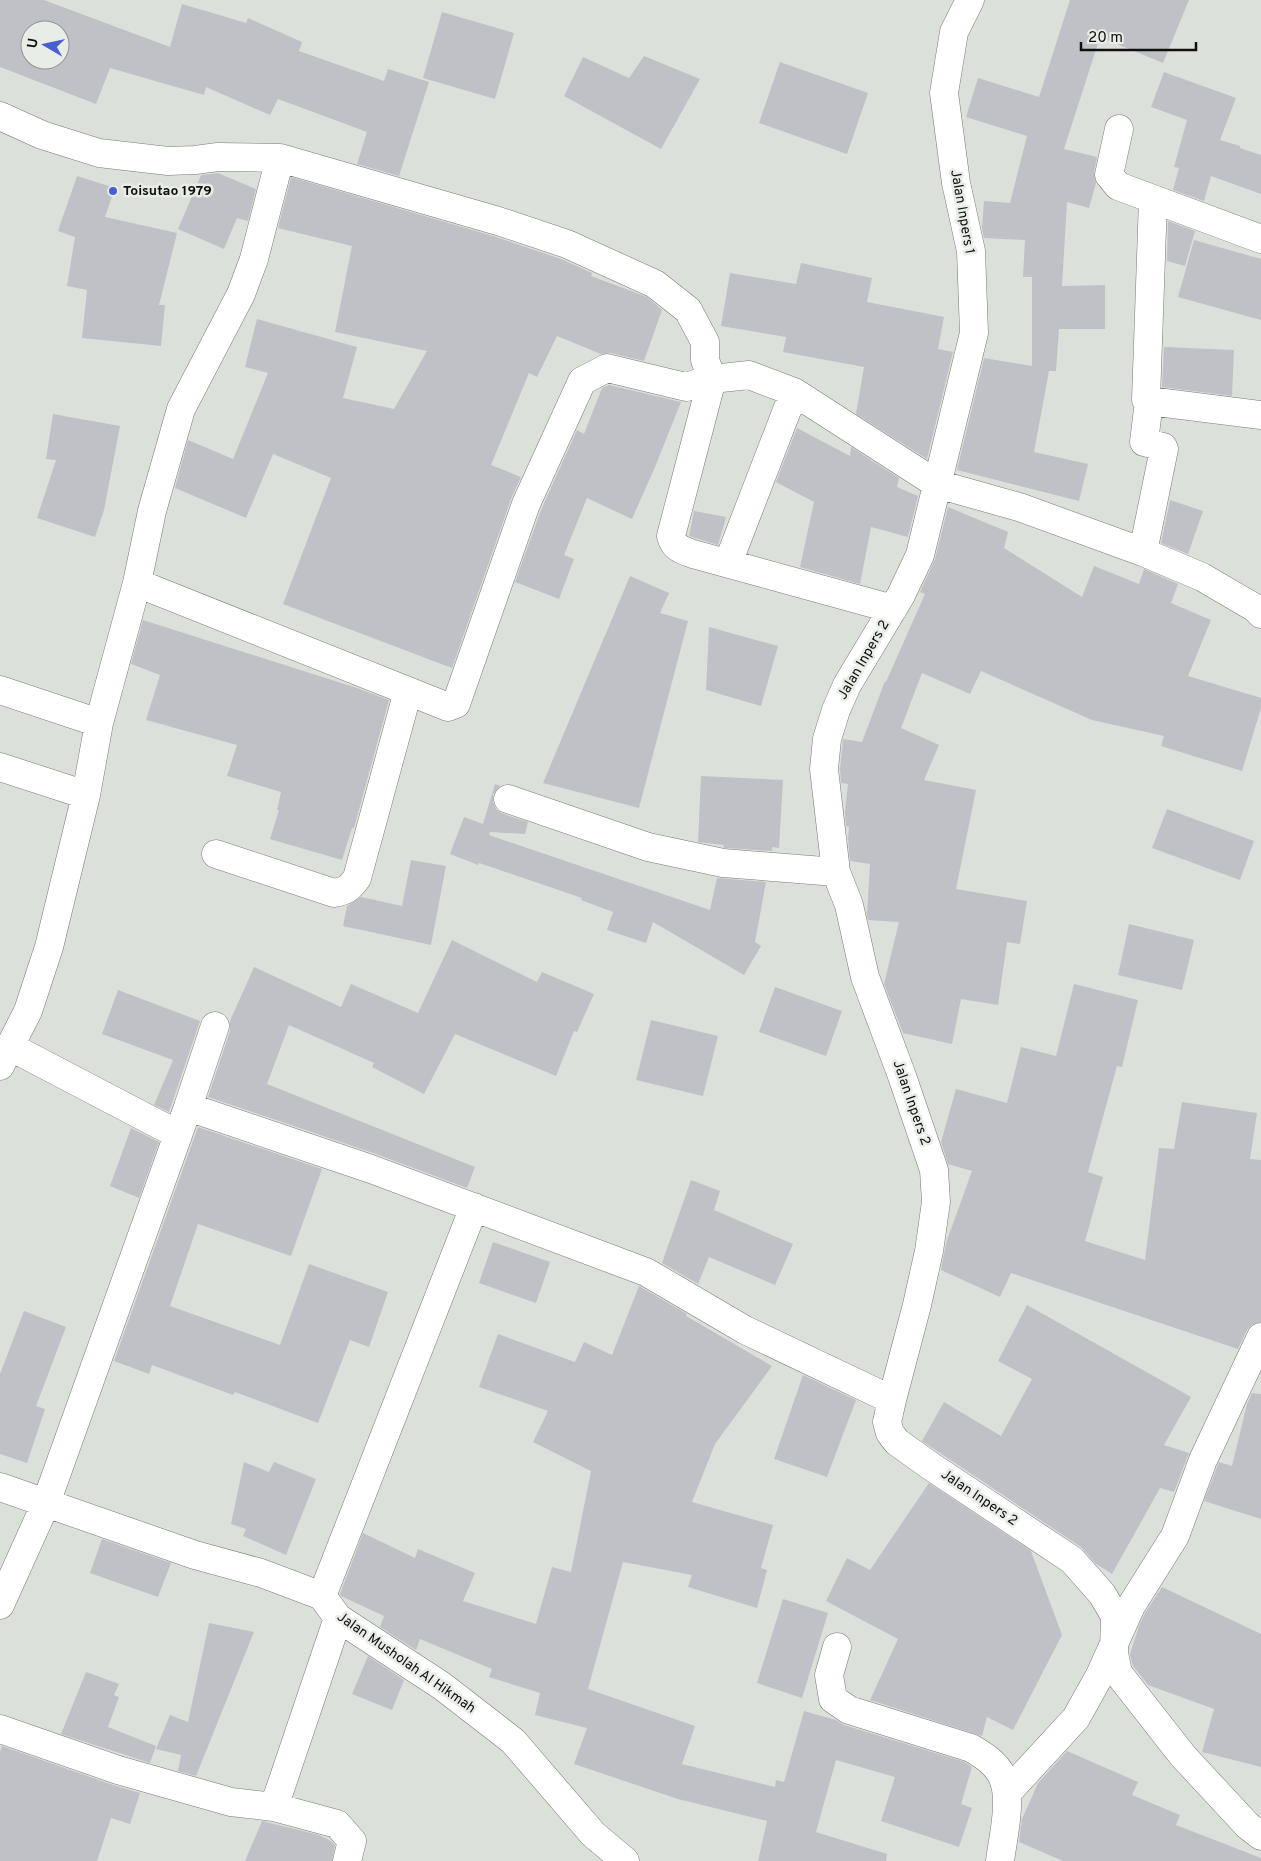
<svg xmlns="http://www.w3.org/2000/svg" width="1261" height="1861" viewBox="0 0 1261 1861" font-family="Overpass,sans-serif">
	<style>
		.building { fill: #bfc1c7; fill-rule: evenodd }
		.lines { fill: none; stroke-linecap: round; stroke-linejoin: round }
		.minor-casing { stroke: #787b76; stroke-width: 29 }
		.minor { stroke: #fff; stroke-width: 28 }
		.poi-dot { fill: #485fd3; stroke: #e9ede7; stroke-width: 2 }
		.labels { text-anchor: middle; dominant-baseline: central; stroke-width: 5; stroke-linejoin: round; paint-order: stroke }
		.poi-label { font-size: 14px; font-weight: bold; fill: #10110f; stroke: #e9ede7; text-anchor: start }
		.street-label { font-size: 14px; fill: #10110f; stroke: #e9ede7 }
	</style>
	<rect width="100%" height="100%" fill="#dce0da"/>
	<!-- building -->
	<path class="building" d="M 0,0 L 44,0 L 170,47 L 182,4 L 246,23 L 248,18 L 302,42 L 299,51 L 384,81 L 388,69 L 429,82 L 399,176 L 357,164 L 367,132 L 278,99 L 270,115 L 206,87 L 204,95 L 110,68 L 96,104 L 0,67 ZM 30,30 L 60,30 L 60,60 L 30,60 Z
		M 1070,0 L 1189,0 L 1163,63 L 1100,37 L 1064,149 L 1097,157 L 1094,172 L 1096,183 L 1089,208 L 1067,202 L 1062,286 L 1105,285 L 1105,329 L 1059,329 L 1056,371 L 1049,371 L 1034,452 L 1088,464 L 1079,501 L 957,470 L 984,358 L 1032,366 L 1032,277 L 1023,277 L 1025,240 L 984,238 L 982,228 L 984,201 L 1010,203 L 1027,136 L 966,117 L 978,78 L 1039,97 Z
		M 442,12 L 514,33 L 495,99 L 423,78 Z
		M 644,56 L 700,79 L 661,149 L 564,96 L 583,57 L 629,78 Z
		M 780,62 L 868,93 L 847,154 L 759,123 Z
		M 1164,72 L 1236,98 L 1220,140 L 1240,146 L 1240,148 L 1261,155 L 1261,194 L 1211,176 L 1204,201 L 1173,190 L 1179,168 L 1174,167 L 1187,120 L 1151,107 Z
		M 218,173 L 256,189 L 248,221 L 237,218 L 224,249 L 178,229 L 201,175 Z
		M 77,176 L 115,188 L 105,217 L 177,233 L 159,305 L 165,305 L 161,346 L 82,338 L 87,290 L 67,286 L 75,237 L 58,231 Z
		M 291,177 L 493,236 L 561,259 L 592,273 L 591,276 L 647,297 L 662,310 L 644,361 L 611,353 L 601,354 L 557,336 L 537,377 L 529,373 L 491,465 L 521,477 L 511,499 L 452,668 L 283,604 L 331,478 L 273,454 L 246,518 L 175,488 L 188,440 L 233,459 L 268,373 L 245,367 L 257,319 L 357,347 L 343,398 L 394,409 L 427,351 L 335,332 L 352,246 L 278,228 Z
		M 1168,221 L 1195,231 L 1185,266 L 1167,261 Z
		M 1194,240 L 1261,259 L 1261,320 L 1178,297 Z
		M 801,263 L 872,278 L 867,302 L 944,317 L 938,349 L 953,352 L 927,459 L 856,414 L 864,367 L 783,352 L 786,337 L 721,326 L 730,273 L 796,284 Z
		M 1164,347 L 1234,350 L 1232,396 L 1162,387 Z
		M 609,385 L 681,402 L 655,467 L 632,519 L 587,498 L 564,555 L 574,559 L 559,599 L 515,582 L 541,510 L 577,430 L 584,434 L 602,388 Z
		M 53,414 L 120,426 L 104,510 L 95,537 L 37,518 L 56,460 L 46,459 Z
		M 797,428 L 850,456 L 851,447 L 899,478 L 897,487 L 918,496 L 908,537 L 871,527 L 860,584 L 800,567 L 814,502 L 776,482 Z
		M 1170,500 L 1203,511 L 1188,554 L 1161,543 Z
		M 948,507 L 1008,532 L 1004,548 L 1082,597 L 1094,566 L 1139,584 L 1144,569 L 1178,584 L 1171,603 L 1211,620 L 1188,676 L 1261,698 L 1261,708 L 1242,771 L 1161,746 L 1164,736 L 1092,720 L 981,671 L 970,694 L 922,673 L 901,728 L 939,745 L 924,780 L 976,790 L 956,889 L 1027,901 L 1020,944 L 1007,942 L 998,1005 L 961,999 L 952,1044 L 903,1033 L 884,984 L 899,922 L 868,920 L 867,914 L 870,864 L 850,861 L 848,839 L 849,827 L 846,826 L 845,812 L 848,784 L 841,783 L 840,769 L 843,739 L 862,742 L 885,681 L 886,682 L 925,594 L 920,592 L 935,559 Z
		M 694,511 L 726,517 L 718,545 L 689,536 Z
		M 630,576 L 669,593 L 660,613 L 688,621 L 639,808 L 543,783 Z
		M 143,620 L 357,688 L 389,700 L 354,828 L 352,828 L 342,860 L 270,839 L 279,810 L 277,810 L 281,792 L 227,776 L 237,745 L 146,720 L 160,675 L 131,664 Z
		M 709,627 L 778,646 L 761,706 L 706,690 Z
		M 701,776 L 783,780 L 779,848 L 772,847 L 772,851 L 725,848 L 723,847 L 724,845 L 698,842 Z
		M 495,784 L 500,786 L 493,794 L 493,802 L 496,809 L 503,814 L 528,822 L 525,834 L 490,832 L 489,835 L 710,910 L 717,878 L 766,882 L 755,942 L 761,946 L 744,975 L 653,922 L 646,943 L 607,930 L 613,912 L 581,900 L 582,898 L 479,863 L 478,865 L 450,854 L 464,817 L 483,824 Z
		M 1167,809 L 1254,841 L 1240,880 L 1152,848 Z
		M 411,860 L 446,866 L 431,945 L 343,926 L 347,906 L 361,897 L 402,906 Z
		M 1129,924 L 1194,940 L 1182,990 L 1118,975 Z
		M 452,940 L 537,982 L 542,972 L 594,994 L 577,1032 L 574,1031 L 556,1076 L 455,1034 L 424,1094 L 372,1067 L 374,1063 L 289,1025 L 267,1084 L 475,1167 L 467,1188 L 376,1154 L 208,1097 L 230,1031 L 230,1021 L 254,967 L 341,1007 L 351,984 L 418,1013 Z
		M 1074,984 L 1138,1000 L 1122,1067 L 1117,1066 L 1088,1172 L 1103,1177 L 1085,1241 L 1145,1260 L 1159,1148 L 1174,1149 L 1182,1102 L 1257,1113 L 1250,1159 L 1261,1160 L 1261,1322 L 1253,1324 L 1247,1330 L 1238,1349 L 1011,1273 L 1000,1297 L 941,1270 L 946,1243 L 972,1171 L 948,1164 L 941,1142 L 956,1089 L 1007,1103 L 1021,1047 L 1056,1056 Z
		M 775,987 L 842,1011 L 826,1056 L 759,1032 Z
		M 118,990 L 200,1021 L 169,1112 L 154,1105 L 173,1060 L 102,1034 Z
		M 651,1020 L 718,1036 L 703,1096 L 636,1080 Z
		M 198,1127 L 322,1169 L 291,1256 L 198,1224 L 170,1306 L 280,1345 L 309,1264 L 388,1292 L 369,1347 L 350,1340 L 318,1423 L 235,1392 L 233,1395 L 152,1365 L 149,1374 L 114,1361 Z
		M 131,1128 L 159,1142 L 139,1198 L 110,1186 Z
		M 691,1180 L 720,1191 L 714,1210 L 793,1244 L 775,1285 L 709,1257 L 698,1284 L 662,1263 Z
		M 493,1242 L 550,1262 L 536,1303 L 479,1283 Z
		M 639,1286 L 687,1314 L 686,1316 L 772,1366 L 715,1444 L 692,1502 L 773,1525 L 761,1568 L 767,1570 L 757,1608 L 688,1587 L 692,1575 L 623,1562 L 588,1689 L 695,1726 L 682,1764 L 775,1787 L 776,1780 L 784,1782 L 804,1711 L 836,1720 L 844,1725 L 965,1762 L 972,1767 L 961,1804 L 972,1808 L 959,1847 L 881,1821 L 895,1777 L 836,1760 L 816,1832 L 887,1854 L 886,1861 L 758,1861 L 767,1821 L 678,1799 L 574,1764 L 587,1728 L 535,1715 L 540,1693 L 489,1677 L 492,1669 L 420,1639 L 416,1650 L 380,1627 L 384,1616 L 341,1596 L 340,1594 L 363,1533 L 415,1558 L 418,1549 L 475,1573 L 463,1601 L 536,1624 L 552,1567 L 571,1572 L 591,1471 L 533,1442 L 548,1411 L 479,1387 L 498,1334 L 575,1362 L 584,1342 L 612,1355 Z
		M 1027,1305 L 1191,1397 L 1164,1445 L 1189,1453 L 1174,1492 L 1160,1488 L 1112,1574 L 1095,1563 L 1081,1547 L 922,1441 L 944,1402 L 1001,1436 L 1032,1379 L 998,1361 Z
		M 24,1311 L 66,1327 L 36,1406 L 45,1409 L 27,1463 L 0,1454 L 0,1374 Z
		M 803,1375 L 856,1400 L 827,1477 L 774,1459 Z
		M 1252,1393 L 1261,1394 L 1261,1519 L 1204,1501 L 1219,1462 L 1232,1466 L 1247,1404 Z
		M 244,1462 L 269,1472 L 274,1462 L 316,1479 L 286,1555 L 243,1536 L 246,1529 L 231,1524 Z
		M 929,1483 L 1031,1551 L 1062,1635 L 1013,1730 L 987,1717 L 982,1736 L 870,1700 L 898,1639 L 826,1601 L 847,1558 L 870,1570 Z
		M 102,1539 L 171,1563 L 158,1597 L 90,1573 Z
		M 1162,1587 L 1261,1634 L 1261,1767 L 1202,1752 L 1214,1709 L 1148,1685 L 1133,1666 L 1130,1654 L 1139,1626 L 1145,1613 Z
		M 783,1599 L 828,1613 L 802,1698 L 757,1683 Z
		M 209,1623 L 254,1632 L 196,1776 L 178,1771 L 181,1755 L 156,1749 L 170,1715 L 188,1722 Z
		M 368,1656 L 404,1680 L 392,1710 L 352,1694 Z
		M 86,1672 L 119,1684 L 114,1695 L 119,1697 L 108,1727 L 156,1746 L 150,1763 L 61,1734 Z
		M 2,1746 L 113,1785 L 140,1793 L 130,1824 L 111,1818 L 97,1861 L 0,1861 L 0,1752 Z
		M 1067,1751 L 1138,1782 L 1132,1795 L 1180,1815 L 1176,1825 L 1261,1858 L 1261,1861 L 1063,1861 L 1019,1842 L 1022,1819 L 1038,1783 Z
		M 262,1821 L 319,1835 L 331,1841 L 335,1845 L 332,1861 L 245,1861 Z"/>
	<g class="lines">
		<!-- minor casing -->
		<g class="minor-casing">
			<path id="minor" d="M 970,0 L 954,32 L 944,93 L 956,183 L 971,251 L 974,333 L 920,555 L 901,595 L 847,685 L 836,710 L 827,739 L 824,769 L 836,872 L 849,905 L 865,977 L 902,1076 L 934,1170 L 936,1202 L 929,1251 L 917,1305 L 892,1400 L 887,1422 L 890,1433 L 897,1442 L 932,1467 L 1072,1560 L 1102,1594 L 1115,1616 L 1114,1653 L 1118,1673 L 1183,1756 L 1248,1826 L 1261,1836
				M 0,116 L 42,135 L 99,153 L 168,161 L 195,160 L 218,157 L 280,158 L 498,221 L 567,244 L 655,284 L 688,310 L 705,342 L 705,360 L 712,379 L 749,375 L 794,392 L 937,484 L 1019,507 L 1143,552 L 1202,577 L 1255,608 L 1261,614
				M 1119,129 L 1109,175 L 1118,186 L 1261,239
				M 712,379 L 671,536 C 674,548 682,550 693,554 L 893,609
				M 1149,401 L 1261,415
				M 1143,552 L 1164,449 L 1163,447 L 1144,442 L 1149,401 L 1146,400 L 1153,200
				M 728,563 L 794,392
				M 137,583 L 448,707 L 456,704 L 526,504 L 582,381 L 607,368 L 686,387 L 712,379
				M 0,690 L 99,723
				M 0,767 L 86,795
				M 508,799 L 648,847 L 723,863 L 836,872
				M 216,854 L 334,893 C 346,891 350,888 357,878 L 408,691
				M 9,1046 L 177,1134
				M 0,1066 L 28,1011 L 49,947 L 86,795 L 99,723 L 137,583 L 152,511 L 181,409 L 241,294 L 254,259 L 280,158
				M 188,1107 L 371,1169 L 646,1272 L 745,1330 L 892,1400
				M 0,1487 L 195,1555 L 261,1573 L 322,1596 L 338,1618 L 442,1686 L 513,1741 L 593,1834 L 625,1861
				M 322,1596 L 474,1207
				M 0,1605 L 46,1503 L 188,1107 L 215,1026
				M 837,1647 L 829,1675 L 833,1699 L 849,1710 L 971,1748 C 983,1755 996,1763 1002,1776 C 1013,1798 1003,1837 1000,1861
				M 0,1729 L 118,1770 L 231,1802 L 274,1807 L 338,1618
				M 1007,1793 L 1076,1718 L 1100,1675 L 1131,1606 L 1175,1536 L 1203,1460 L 1261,1337
				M 274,1807 L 337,1824 L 352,1841 L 347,1861"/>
		</g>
		<!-- minor -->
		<use href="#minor" class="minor"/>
	</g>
	<!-- markers -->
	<circle class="poi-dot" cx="113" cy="191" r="5"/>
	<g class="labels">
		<!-- poi labels -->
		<g class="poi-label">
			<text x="123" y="191">Toisutao 1979</text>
		</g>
		<!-- street labels -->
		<g class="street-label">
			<text transform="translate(962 212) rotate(80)">Jalan Inpers 1</text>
			<text transform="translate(864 660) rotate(-60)">Jalan Inpers 2</text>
			<text transform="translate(911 1103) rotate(71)">Jalan Inpers 2</text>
			<text transform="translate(979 1498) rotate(34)">Jalan Inpers 2</text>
			<text transform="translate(406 1663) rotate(35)">Jalan Musholah Al Hikmah</text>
		</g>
	</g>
	<!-- north arrow -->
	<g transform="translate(45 45) rotate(279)"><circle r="24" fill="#e9ede7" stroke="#929591"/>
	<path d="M0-4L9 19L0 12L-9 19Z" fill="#485fd3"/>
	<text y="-8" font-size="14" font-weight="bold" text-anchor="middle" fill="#10110f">U</text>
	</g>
	<!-- scale -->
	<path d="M1081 42v8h115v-8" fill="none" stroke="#10110f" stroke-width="2.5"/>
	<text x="1088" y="42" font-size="15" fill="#10110f" stroke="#e9ede7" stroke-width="4" paint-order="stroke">20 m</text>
</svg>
